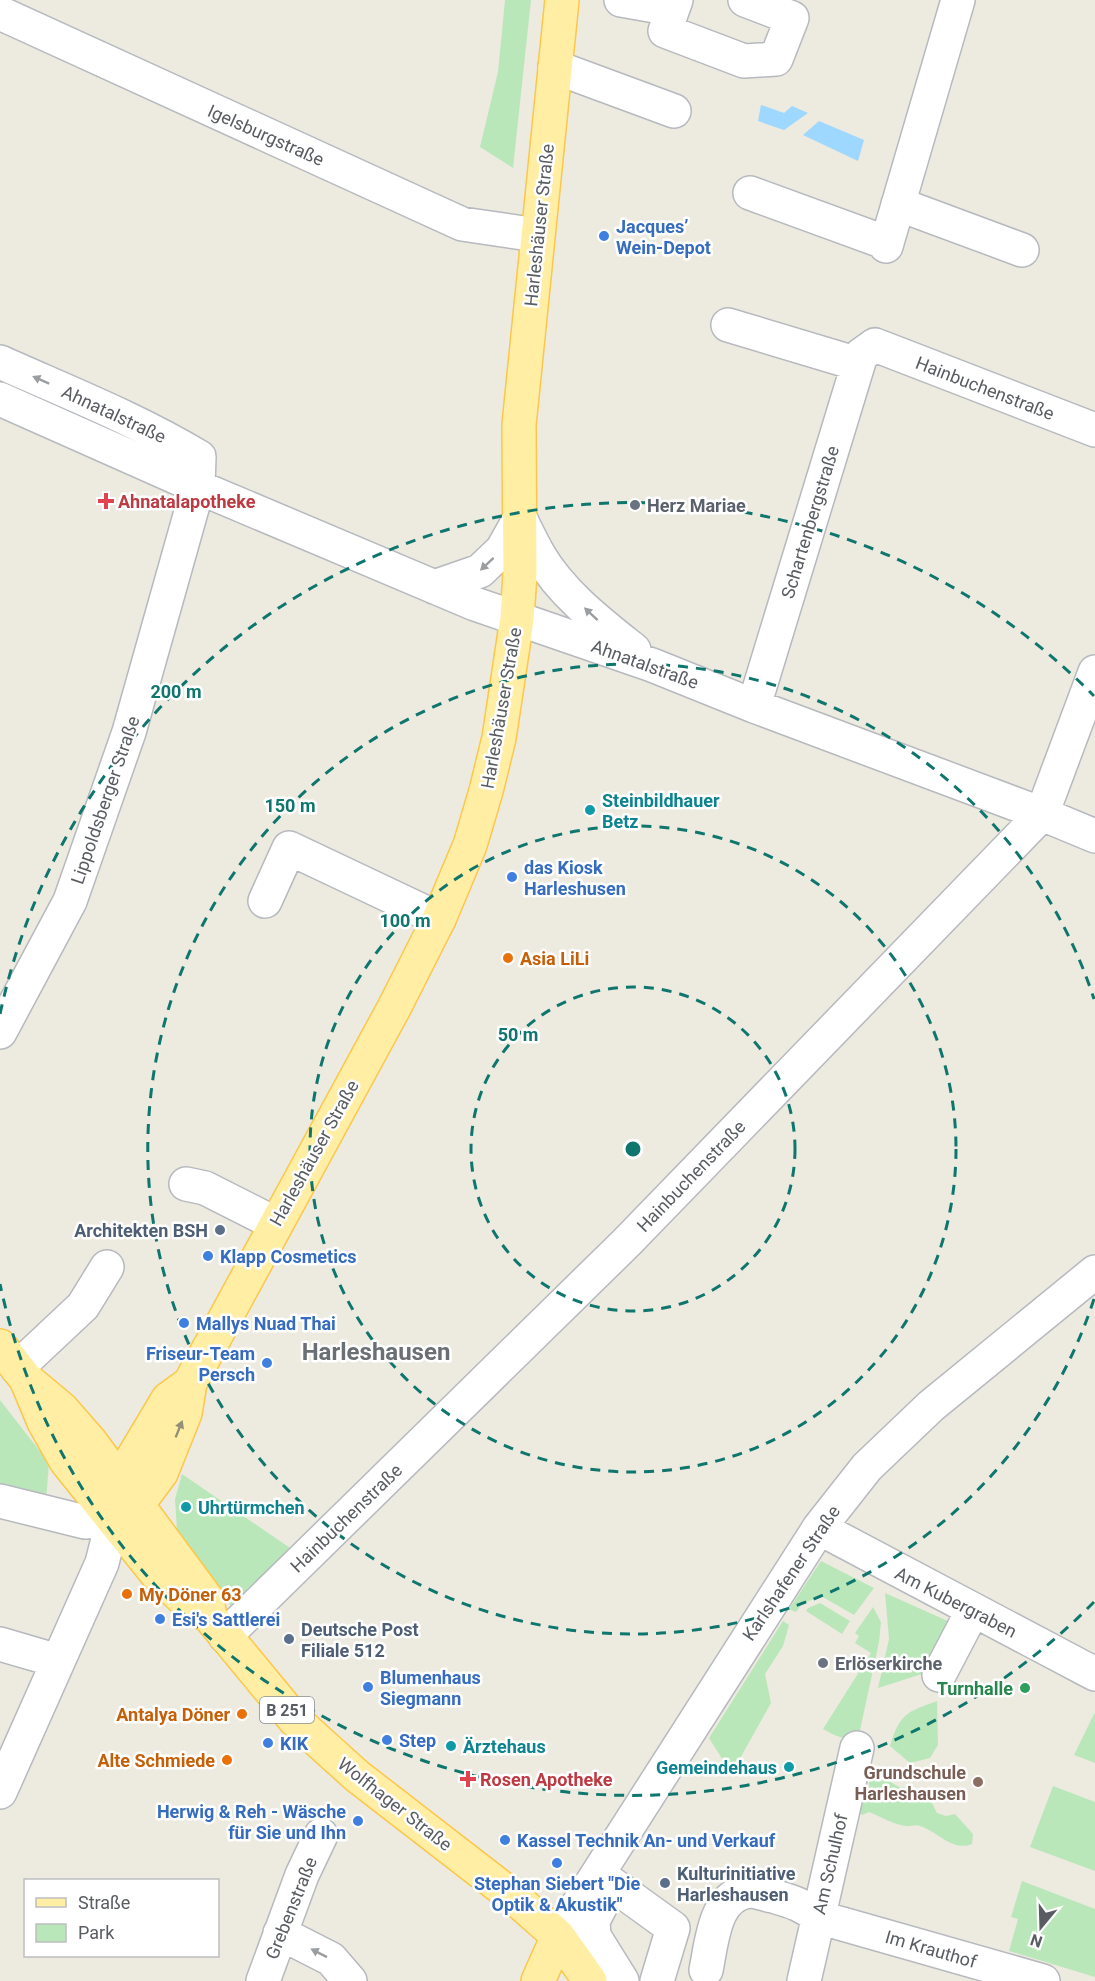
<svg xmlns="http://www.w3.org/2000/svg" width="1095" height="1981" viewBox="0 0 1095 1981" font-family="Roboto,sans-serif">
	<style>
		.green { fill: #bae7ba }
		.water { fill: #9ed7ff }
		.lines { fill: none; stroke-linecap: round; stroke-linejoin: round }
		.minor-casing { stroke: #b6b9be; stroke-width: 36 }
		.major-casing { stroke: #fcc74a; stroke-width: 36 }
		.minor { stroke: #fff; stroke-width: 33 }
		.major { stroke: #ffeea3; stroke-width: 33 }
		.oneway { fill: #9b9ea1 }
		.oneway2 { fill: #939079 }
		.ring { fill: none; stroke: #0f766e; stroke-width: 3; stroke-dasharray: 10 8 }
		.shop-dot { fill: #3f7fe0; stroke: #fff; stroke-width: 2 }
		.health-dot { fill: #e0444e; stroke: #fff; stroke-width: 2 }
		.worship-dot { fill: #6b7280; stroke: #fff; stroke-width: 2 }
		.culture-dot { fill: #0f9aa8; stroke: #fff; stroke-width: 2 }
		.food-dot { fill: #e8710a; stroke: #fff; stroke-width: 2 }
		.service-dot { fill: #5c6f8a; stroke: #fff; stroke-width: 2 }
		.leisure-dot { fill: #2e9e5b; stroke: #fff; stroke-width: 2 }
		.education-dot { fill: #8d6e63; stroke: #fff; stroke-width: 2 }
		.labels { text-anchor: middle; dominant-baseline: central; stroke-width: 5; stroke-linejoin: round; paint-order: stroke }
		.shield { fill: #fff; stroke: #8b8e91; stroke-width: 1.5 }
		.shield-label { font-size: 16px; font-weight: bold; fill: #595d62 }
		.street-label { font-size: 18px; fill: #595d62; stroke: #fff }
		.shop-label { font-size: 18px; font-weight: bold; fill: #366cbe; stroke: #fff; text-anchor: start }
		.health-label { font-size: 18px; font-weight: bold; fill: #be3a42; stroke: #fff; text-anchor: start }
		.worship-label { font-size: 18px; font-weight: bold; fill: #5b616d; stroke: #fff; text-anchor: start }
		.culture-label { font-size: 18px; font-weight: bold; fill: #0d838f; stroke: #fff; text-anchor: start }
		.food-label { font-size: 18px; font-weight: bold; fill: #c56008; stroke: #fff; text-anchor: start }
		.service-label { font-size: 18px; font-weight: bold; fill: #4e5e75; stroke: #fff; text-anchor: start }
		.leisure-label { font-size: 18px; font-weight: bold; fill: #27864d; stroke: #fff; text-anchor: end }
		.education-label { font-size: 18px; font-weight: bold; fill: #785e54; stroke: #fff; text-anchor: end }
		.district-label { font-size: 24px; font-weight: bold; fill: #6a6f74; stroke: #fff }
		.centre { fill: #0f766e; stroke: #fff; stroke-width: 3 }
		.ring-label { font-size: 18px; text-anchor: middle; font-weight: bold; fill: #0f766e; stroke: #fff; stroke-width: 5; stroke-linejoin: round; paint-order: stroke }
	</style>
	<rect width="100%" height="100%" fill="#edeae0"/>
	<!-- green -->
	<path class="green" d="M 505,0 L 531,0 L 513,168 L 480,147 L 498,72 Z
		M 0,1400 L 49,1463 L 46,1501 L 0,1489 Z
		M 182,1474 L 296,1552 L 236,1613 L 177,1530 L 175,1499 Z
		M 821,1561 L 874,1588 L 854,1615 L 821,1596 L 802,1604 L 796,1612 L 789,1609 Z
		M 885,1593 L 950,1622 L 925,1673 L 878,1688 L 889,1639 Z
		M 820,1603 L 850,1621 L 842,1634 L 806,1611 L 808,1608 Z
		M 873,1607 L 881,1622 L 879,1642 L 859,1735 C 845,1742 836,1736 823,1729 L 871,1653 L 855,1643 L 859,1636 L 855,1633 Z
		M 783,1621 L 789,1625 L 783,1646 L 765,1674 L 771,1703 L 738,1762 L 726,1765 L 709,1738 Z
		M 937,1701 L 938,1745 L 930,1758 L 910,1763 L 890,1746 C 900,1713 907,1712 937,1701 Z
		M 1095,1712 L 1095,1763 L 1074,1755 Z
		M 882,1777 L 899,1787 L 913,1788 L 932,1803 L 937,1813 L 946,1816 L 955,1814 L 973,1834 L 972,1844 C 953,1852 938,1832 920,1826 C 914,1824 911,1827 906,1826 C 894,1825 880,1816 869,1812 L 862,1815 L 860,1813 L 859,1799 L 869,1793 L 869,1782 Z
		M 1053,1786 L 1095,1802 L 1095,1871 L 1030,1847 Z
		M 1022,1881 L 1095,1909 L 1095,1977 L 1009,1951 L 1018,1919 L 1011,1917 Z"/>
	<!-- water -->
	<path class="water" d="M 761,105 L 784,113 L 792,106 L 808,113 L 784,130 L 758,121 Z
		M 819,121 L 864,140 L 858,161 L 803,135 Z"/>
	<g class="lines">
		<!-- minor casing -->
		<g class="minor-casing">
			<path id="minor" d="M 621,0 L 672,9
				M 676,0 L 665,31 L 744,61 L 776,59 L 792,18 L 745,0
				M 0,13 L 462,224 L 537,235
				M 555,67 L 674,111
				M 750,193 L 887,243
				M 898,204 L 1022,250
				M 886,246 L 958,0
				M 728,325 L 858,364
				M 0,362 C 67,392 136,419 199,457 L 198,487 L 129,732 L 70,901 L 0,1032
				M 0,399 L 198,487 L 475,604 L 652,665 L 754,706 L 1042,814 L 1095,836
				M 520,518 C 526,530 532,543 539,555 C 561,593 600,623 634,650
				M 434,587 L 480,571 L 502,550 L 520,518
				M 754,706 L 861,355 L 875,345 L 1095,430
				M 265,901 L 289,848 L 439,919
				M 186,1184 L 205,1188 L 276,1224
				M 17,1368 L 83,1306 L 107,1267
				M 0,1501 L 85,1522 L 113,1519 L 102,1563 L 0,1792
				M 819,1528 L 1095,1674
				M 225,1636 L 627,1242 L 1042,814 L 1095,672
				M 0,1644 L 58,1661
				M 939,1675 L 973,1610
				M 280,1933 L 331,1959 L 350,1981
				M 558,1936 L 819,1528 L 867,1467 L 931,1406 L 1095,1272
				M 706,1970 C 712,1942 714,1894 750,1891 C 757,1891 766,1895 773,1896 C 793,1902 801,1904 818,1917 L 1043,1981
				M 263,1981 L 302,1875 L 321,1835
				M 622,1981 L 594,1936 L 593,1921 L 612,1884 L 673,1928 L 657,1981
				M 804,1981 L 857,1748"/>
		</g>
		<!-- major casing -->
		<g class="major-casing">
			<path id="major" d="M 0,1346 L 26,1379 L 44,1422 L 66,1461 L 156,1573 L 193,1608 L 203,1613
				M 26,1379 L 62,1409 L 90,1441 L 207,1599 L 210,1617 L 295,1720 L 357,1776 L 516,1899 L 558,1936 L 590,1981
				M 114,1499 L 119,1481 L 168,1399 L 190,1383
				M 113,1519 L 138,1504 L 161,1473 L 185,1413 L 190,1383 L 394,1008 L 439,919 L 470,845 L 486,791 L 499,738 L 517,619 L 520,573 L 519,425 L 562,0
				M 538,1981 L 558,1936"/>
		</g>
		<!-- minor -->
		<use href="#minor" class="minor"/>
		<!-- major -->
		<use href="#major" class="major"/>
	</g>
	<!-- one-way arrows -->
	<defs><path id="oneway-solid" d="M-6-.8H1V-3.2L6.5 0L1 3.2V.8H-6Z" transform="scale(1.5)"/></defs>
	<g class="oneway">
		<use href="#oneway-solid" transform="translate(41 380) rotate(-156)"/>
		<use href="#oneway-solid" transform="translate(487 564) rotate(137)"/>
		<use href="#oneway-solid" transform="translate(591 614) rotate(-137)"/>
		<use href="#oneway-solid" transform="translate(319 1953) rotate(-153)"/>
	</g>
	<use class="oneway2" href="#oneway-solid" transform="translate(179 1429) rotate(-68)"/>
	<!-- distance rings -->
	<g class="ring">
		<circle cx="633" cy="1149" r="162"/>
		<circle cx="633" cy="1149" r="323"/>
		<path d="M1094 1299A485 485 0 1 1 1094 999"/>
		<path d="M1094 1602A647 647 0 0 1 0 1284M0 1014A647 647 0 0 1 1094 696"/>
	</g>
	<!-- markers -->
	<g class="shop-dot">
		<circle cx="604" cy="236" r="6"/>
		<circle cx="512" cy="877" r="6"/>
		<circle cx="208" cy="1256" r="6"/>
		<circle cx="184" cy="1323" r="6"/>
		<circle cx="267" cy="1363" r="6"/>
		<circle cx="160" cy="1619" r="6"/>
		<circle cx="368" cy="1687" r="6"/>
		<circle cx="387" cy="1740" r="6"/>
		<circle cx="268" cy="1743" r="6"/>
		<circle cx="358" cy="1821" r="6"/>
		<circle cx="505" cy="1840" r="6"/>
		<circle cx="557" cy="1863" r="6"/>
	</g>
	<g class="health-dot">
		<path d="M103 492h6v6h6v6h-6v6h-6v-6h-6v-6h6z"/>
		<path d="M465 1770h6v6h6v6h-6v6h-6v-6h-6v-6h6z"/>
	</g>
	<g class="worship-dot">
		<circle cx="635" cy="505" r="6"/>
		<circle cx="823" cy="1663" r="6"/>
	</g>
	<g class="culture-dot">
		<circle cx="590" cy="810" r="6"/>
		<circle cx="186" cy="1507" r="6"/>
		<circle cx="451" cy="1746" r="6"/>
		<circle cx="789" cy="1767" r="6"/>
	</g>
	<g class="food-dot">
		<circle cx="508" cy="958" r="6"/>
		<circle cx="127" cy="1594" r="6"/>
		<circle cx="242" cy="1714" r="6"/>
		<circle cx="227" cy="1760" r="6"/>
	</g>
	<g class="service-dot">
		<circle cx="220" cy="1230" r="6"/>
		<circle cx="289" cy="1639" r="6"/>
		<circle cx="665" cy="1883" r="6"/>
	</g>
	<circle class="leisure-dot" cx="1025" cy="1688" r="6"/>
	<circle class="education-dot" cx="978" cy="1782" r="6"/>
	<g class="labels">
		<!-- shield labels -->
		<rect class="shield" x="260" y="1697" width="54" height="26" rx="4.5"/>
		<g class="shield-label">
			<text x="287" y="1710">B 251</text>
		</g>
		<!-- street labels -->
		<g class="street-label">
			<text transform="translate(266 135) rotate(24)">Igelsburgstraße</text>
			<text transform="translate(539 225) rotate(-84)">Harleshäuser Straße</text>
			<text transform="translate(985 388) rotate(21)">Hainbuchenstraße</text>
			<text transform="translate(114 414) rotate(25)">Ahnatalstraße</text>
			<text transform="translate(810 522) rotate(-73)">Schartenbergstraße</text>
			<text transform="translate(645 664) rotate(20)">Ahnatalstraße</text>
			<text transform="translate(501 708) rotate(-80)">Harleshäuser Straße</text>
			<text transform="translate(105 800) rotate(-71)">Lippoldsberger Straße</text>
			<text transform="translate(314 1153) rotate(-61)">Harleshäuser Straße</text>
			<text transform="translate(691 1176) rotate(-46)">Hainbuchenstraße</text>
			<text transform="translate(346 1518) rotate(-44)">Hainbuchenstraße</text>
			<text transform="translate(791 1573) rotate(-56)">Karlshafener Straße</text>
			<text transform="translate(956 1602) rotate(27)">Am Kubergraben</text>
			<text transform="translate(395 1804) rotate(38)">Wolfhager Straße</text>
			<text transform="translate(830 1864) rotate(-77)">Am Schulhof</text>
			<text transform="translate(291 1908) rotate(-68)">Grebenstraße</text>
			<text transform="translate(931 1949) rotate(16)">Im Krauthof</text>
		</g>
		<!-- shop labels -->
		<g class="shop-label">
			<text x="616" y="226">Jacques’<tspan x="616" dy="21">Wein-Depot</tspan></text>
			<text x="524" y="867">das Kiosk<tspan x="524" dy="21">Harleshusen</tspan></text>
			<text x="220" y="1256">Klapp Cosmetics</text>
			<text x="196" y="1323">Mallys Nuad Thai</text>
			<text x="255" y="1353" text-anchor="end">Friseur-Team<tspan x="255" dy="21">Persch</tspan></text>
			<text x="172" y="1619">Esi's Sattlerei</text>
			<text x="380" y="1677">Blumenhaus<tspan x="380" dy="21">Siegmann</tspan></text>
			<text x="399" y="1740">Step</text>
			<text x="280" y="1743">KIK</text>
			<text x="346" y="1811" text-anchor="end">Herwig &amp; Reh - Wäsche<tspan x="346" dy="21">für Sie und Ihn</tspan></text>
			<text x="517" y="1840">Kassel Technik An- und Verkauf</text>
			<text x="557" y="1883" text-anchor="middle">Stephan Siebert "Die<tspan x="557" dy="21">Optik &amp; Akustik"</tspan></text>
		</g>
		<!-- health labels -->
		<g class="health-label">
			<text x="118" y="501">Ahnatalapotheke</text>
			<text x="480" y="1779">Rosen Apotheke</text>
		</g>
		<!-- worship labels -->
		<g class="worship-label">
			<text x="647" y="505">Herz Mariae</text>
			<text x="835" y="1663">Erlöserkirche</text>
		</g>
		<!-- culture labels -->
		<g class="culture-label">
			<text x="602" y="800">Steinbildhauer<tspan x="602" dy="21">Betz</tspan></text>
			<text x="198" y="1507">Uhrtürmchen</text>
			<text x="463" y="1746">Ärztehaus</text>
			<text x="777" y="1767" text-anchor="end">Gemeindehaus</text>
		</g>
		<!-- food labels -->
		<g class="food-label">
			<text x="520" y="958">Asia LiLi</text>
			<text x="139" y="1594">My Döner 63</text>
			<text x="230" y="1714" text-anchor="end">Antalya Döner</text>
			<text x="215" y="1760" text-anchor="end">Alte Schmiede</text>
		</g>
		<!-- service labels -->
		<g class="service-label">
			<text x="208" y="1230" text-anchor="end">Architekten BSH</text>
			<text x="301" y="1629">Deutsche Post<tspan x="301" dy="21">Filiale 512</tspan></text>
			<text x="677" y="1873">Kulturinitiative<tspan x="677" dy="21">Harleshausen</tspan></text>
		</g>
		<!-- leisure labels -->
		<g class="leisure-label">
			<text x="1013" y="1688">Turnhalle</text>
		</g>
		<!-- education labels -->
		<g class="education-label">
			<text x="966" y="1772">Grundschule<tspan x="966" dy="21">Harleshausen</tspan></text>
		</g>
		<!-- district labels -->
		<g class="district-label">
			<text x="376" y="1352">Harleshausen</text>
		</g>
	</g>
	<circle cx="633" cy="1149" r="9" class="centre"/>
	<g class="ring-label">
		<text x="176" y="698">200 m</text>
		<text x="290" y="812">150 m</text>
		<text x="405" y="927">100 m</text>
		<text x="518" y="1041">50 m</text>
	</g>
	<!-- legend -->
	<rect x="24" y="1879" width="195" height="78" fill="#ffffff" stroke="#bdbec0" stroke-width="1.5"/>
	<rect x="36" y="1898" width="30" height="9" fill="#ffeea3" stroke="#bdbec0" stroke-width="1.5"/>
	<text x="78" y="1909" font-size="18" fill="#595d62">Straße</text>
	<rect x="36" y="1924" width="30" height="18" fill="#bae7ba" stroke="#bdbec0" stroke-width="1.5"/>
	<text x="78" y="1939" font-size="18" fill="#595d62">Park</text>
	<!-- north arrow -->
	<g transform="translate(1041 1927) rotate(199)" stroke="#ffffff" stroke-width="4.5" paint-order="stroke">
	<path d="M0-4.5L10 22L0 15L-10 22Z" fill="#595d62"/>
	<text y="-9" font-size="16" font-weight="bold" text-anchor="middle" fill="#595d62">N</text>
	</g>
</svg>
